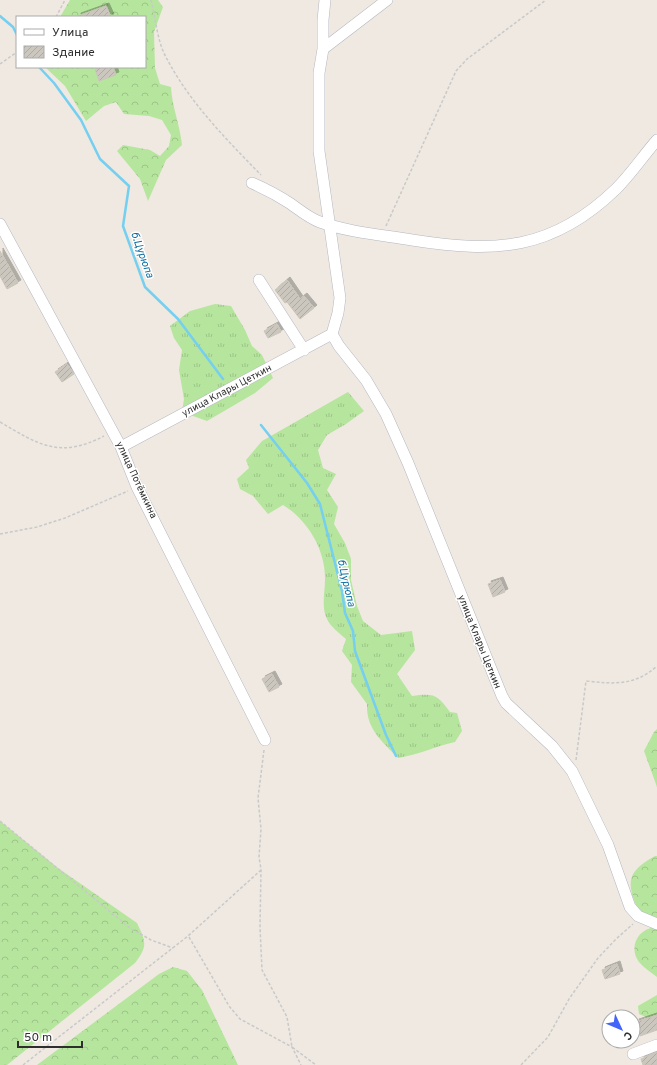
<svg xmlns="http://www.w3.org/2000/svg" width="657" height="1065" viewBox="0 0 657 1065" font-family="Overpass,sans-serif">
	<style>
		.grass { fill: url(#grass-tufts) }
		.forest { fill: url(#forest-crowns) }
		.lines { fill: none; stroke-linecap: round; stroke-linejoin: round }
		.stream { stroke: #75cff0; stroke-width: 2.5 }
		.building { fill: url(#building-hatch); stroke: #cbc5ba; filter: url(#shadow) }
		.minor-casing { stroke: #b4b7c1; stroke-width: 12 }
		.path { stroke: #c9c9c9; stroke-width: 1.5; stroke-dasharray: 3 2; stroke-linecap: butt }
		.minor { stroke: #fff; stroke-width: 11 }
		.labels { text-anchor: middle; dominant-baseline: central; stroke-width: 3; stroke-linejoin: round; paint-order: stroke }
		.street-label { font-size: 10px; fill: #2e2e2e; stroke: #fff }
		.water-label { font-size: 11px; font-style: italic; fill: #0d6fa3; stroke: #fff }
	</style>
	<defs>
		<pattern id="grass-tufts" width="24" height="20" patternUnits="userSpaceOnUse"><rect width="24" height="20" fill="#b6e59e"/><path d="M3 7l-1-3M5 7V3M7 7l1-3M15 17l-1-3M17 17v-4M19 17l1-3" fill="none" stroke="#9dc588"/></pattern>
		<pattern id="forest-crowns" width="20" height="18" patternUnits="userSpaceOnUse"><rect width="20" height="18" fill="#b6e59e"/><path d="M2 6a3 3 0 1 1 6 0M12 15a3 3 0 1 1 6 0" fill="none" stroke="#9dc588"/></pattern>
		<pattern id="building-hatch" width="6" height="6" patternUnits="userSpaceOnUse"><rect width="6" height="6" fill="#cbc7bf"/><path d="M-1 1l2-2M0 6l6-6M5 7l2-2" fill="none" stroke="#afaba4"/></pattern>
		<filter id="shadow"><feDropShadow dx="3" dy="-3" stdDeviation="0" flood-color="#0004"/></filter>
	</defs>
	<rect width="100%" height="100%" fill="#efe9e1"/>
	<!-- grass -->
	<path class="grass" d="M 215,304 L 231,306 L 245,330 L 252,346 L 262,355 L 273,378 L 255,393 L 207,421 L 182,412 L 184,399 L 179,370 L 182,350 L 174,338 L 170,326 L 190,311 Z
		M 348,392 L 364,411 L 346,424 L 327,435 L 318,450 L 323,468 L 336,474 L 327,490 L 338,507 L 334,524 L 345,543 L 351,559 L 351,580 L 357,606 L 363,621 L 381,635 L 412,631 L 415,650 L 397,674 L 412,696 C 434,693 437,694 450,712 L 457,713 L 462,731 L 455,742 C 436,746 418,755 398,758 C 382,741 366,729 367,704 L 351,682 L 352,665 L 342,651 L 346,639 C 340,634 330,626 327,619 C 321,607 325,592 325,580 C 326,551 308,520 283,505 L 268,514 L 253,496 L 240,489 L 237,479 L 249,468 L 246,460 L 262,441 Z"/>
	<!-- forest -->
	<path class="forest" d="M 70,0 L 158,0 L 163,7 L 154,32 L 155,68 L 160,84 L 171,87 C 172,107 180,125 182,145 L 166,160 L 148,201 L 140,179 L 117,151 L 123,145 L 150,150 L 160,156 L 169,146 L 171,135 L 162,120 L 149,116 L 124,114 L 116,102 L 104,106 L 86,121 L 65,86 L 45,67 L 145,67 L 145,17 L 60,17 Z
		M 657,729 L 657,787 L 644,751 L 654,732 Z
		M 0,821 L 58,868 L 137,923 C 146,942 148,946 135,963 L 7,1065 L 0,1065 Z
		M 655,856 L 657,856 L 657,919 L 639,912 C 626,883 626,872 655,856 Z
		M 655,927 L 657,928 L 657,977 C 651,972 644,968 639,962 C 628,947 638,929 655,927 Z
		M 173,967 L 187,971 L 202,990 L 238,1065 L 37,1065 L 159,974 Z
		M 657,995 L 657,1015 L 648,1018 L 639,1014 L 638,1006 Z"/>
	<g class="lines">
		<!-- stream -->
		<path class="stream" d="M 0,16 L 13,27 L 17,35
			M 39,67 L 54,83 L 81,120 L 100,159 L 129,186 L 123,226 L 145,287 L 178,319 L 223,379
			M 261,425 L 307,483 L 320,504 L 342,591 L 345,613 L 353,631 L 355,651 L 386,735 L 396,756"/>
	</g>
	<!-- building -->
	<path class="building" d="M 106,6 L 111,17 L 78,17 L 78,16 Z
		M 101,67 L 113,67 L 116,75 L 99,81 L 95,69 Z
		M 0,251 L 18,283 L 7,289 L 0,276 Z
		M 287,280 L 300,299 L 304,296 L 314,308 L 300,319 L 287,302 L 285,303 L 275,290 Z
		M 277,324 L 281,332 L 268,338 L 264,331 Z
		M 67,364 L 74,374 L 62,382 L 55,372 Z
		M 500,580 L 505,592 L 493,597 L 488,584 Z
		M 272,674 L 279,687 L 269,692 L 262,679 Z
		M 617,964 L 620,974 L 605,979 L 602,970 Z
		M 657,1015 L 657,1030 L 640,1036 L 636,1022 Z
		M 657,1052 L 657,1065 L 643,1065 L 641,1059 Z"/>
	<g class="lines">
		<!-- minor casing -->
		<g class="minor-casing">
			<path id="minor" d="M 325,0 L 323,20 L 323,49 L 319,73 L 319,151 L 340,298 L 338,313 L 332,334 L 339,346 L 366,380 L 386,414 L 408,463 L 502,696 L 506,703 L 552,746 L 572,771 L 608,845 L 630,907 L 638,916 L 657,924
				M 323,49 L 387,0
				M 252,183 C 266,189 279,196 291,204 C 301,211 309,218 320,222 C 348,232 382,235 412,240 C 495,253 552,251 616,189 C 631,174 643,156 657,140
				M 0,224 L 121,447 L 137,487 L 265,740
				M 259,280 L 304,350
				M 121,447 L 332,334
				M 633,1054 L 657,1045"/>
		</g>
		<!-- path -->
		<path class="path" d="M 151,0 C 156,19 157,42 167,59 C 190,103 227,140 261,175
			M 56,17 L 65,0
			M 0,64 L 17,52
			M 386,226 L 456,71 L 467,59 L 546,0
			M 0,422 C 39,445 60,459 104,436
			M 0,534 L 37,527 L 65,518 L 128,491
			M 264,750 L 258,798 L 261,829 L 259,857 L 261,869 L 260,927 L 262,970 L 287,1017 L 292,1047 L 316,1065
			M 576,760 L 586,681 C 614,684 635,686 657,666
			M 0,821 L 130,928 L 151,940 L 173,948
			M 189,937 L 229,1006 L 240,1019 L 292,1047 L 301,1065
			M 23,1065 L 188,936 L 261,870
			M 521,1065 L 548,1037 L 569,999 L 598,958 L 616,939 L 633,924"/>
		<!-- minor -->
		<use href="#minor" class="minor"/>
	</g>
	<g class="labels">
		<!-- street labels -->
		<g class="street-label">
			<text transform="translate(227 391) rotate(-28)">улица Клары Цеткин</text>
			<text transform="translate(136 480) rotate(65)">улица Потёмкина</text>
			<text transform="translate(479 642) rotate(68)">улица Клары Цеткин</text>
		</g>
		<!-- water labels -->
		<g class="water-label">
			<text transform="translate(142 255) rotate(70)">б.Цурюпа</text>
			<text transform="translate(346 583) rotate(77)">б.Цурюпа</text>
		</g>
	</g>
	<!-- legend -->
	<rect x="16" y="16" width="130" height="52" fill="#ffffff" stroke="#ababab"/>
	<rect x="24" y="29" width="20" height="6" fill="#ffffff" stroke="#ababab"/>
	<text x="52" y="36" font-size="12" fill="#2e2e2e">Улица</text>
	<rect x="24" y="46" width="20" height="12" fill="url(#building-hatch)" stroke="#ababab"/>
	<text x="52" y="56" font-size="12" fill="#2e2e2e">Здание</text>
	<!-- north arrow -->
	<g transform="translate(621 1029) rotate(134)"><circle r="19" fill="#ffffff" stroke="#ababab"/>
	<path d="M0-3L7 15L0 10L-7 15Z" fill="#4264fb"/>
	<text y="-6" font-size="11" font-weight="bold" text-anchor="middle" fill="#2e2e2e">С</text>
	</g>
	<!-- scale -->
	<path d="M18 1041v6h64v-6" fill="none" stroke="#2e2e2e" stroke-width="2"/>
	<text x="24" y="1041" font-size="12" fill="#2e2e2e" stroke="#ffffff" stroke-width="3" paint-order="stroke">50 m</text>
</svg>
